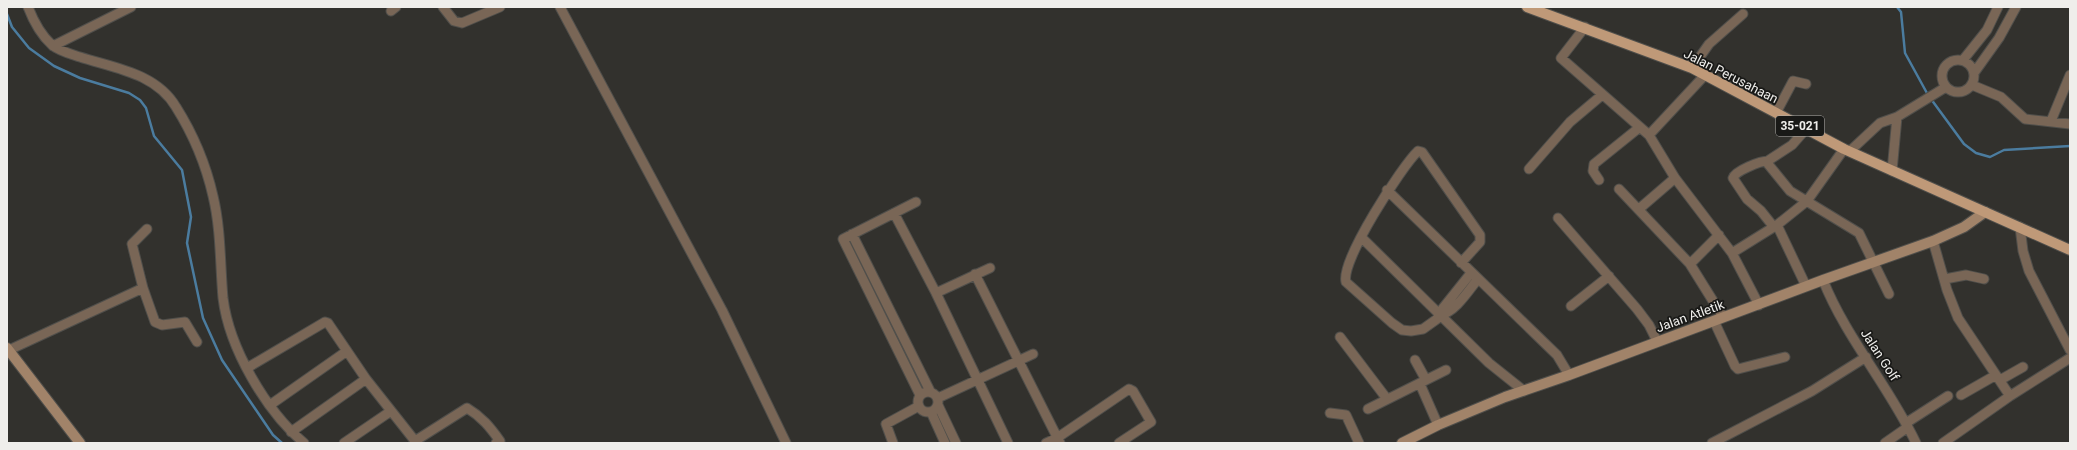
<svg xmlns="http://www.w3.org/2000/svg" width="2077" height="450" viewBox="0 0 2077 450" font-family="Roboto,sans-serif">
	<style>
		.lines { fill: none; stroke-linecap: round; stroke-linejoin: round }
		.stream { stroke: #4b7c9f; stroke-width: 2.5 }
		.street-casing { stroke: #504f4b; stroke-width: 11 }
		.secondary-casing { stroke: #504f4b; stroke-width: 12 }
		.primary-casing { stroke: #504f4b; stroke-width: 12 }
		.street { stroke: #796656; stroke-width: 9 }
		.secondary { stroke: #a18369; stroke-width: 10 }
		.primary { stroke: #bf9978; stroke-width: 10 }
		.labels { text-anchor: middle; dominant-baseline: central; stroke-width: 3.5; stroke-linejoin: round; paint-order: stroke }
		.shield { fill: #191917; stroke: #afaeab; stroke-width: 1 }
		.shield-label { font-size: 12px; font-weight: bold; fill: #efeeeb }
		.street-label { font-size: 13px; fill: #efeeeb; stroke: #191917 }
	</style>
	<rect width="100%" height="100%" fill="#32312d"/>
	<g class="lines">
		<!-- stream -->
		<path class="stream" d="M 1897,7 L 1901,12 L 1905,53 L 1928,95
			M 7,14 L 12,27 L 29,48 L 54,66 L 80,78 L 129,93 L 140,100 L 146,108 L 154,136 L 182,170 L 191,217 L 187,243 L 203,318 L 222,360 L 273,435 L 282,443
			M 1931,99 L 1964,144 L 1976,153 L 1990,157 L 2004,150 L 2070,146"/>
		<!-- street casing -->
		<g class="street-casing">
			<path id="street" d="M 28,7 C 33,20 42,36 52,45 C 59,51 71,54 80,57 C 114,68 156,73 176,107 C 193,134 206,165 213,196 C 221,229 220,264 223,298 C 229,348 266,411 304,443
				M 443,7 L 454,21 L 462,23 L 500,7
				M 560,7 L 722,310 L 786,443
				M 391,11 L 396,7
				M 1585,27 L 1561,58 L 1649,135 L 1675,178 L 1732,253 L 1759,305
				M 53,46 L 131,7
				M1942 76a16 16 0 1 1 32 0a16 16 0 1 1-32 0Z
				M 1963,60 L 1987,30 L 1998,7
				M 1692,68 L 1709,44 L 1743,14
				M 1974,73 L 1999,38 L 2016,7
				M 1972,85 L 2001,97 L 2025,119 L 2070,124
				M 1776,113 L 1793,81 L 1806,84
				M 2051,121 L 2070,75
				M 1806,129 L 1792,145 L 1769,160 L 1768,164 L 1790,191 L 1859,233 L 1889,294
				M 1649,135 L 1705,75
				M 1850,151 L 1880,123 L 1897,117 L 1946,87
				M 1768,161 C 1760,161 1735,171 1733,178 L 1747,199 L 1761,211 L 1773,226
				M 1529,169 L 1570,122 L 1602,95
				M 1892,171 L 1897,117
				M 1599,180 L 1593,171 L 1594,164 L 1640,127
				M 1619,189 L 1690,264 L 1723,317
				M 1387,190 L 1557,355 L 1569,375
				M 916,202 L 843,239 L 920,395
				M 1639,209 L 1675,178
				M 894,213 L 936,293 L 1008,443
				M 1558,218 L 1637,309 L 1649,325 L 1657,341
				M 1777,225 L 1806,286
				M 2020,227 L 2023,251 L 2029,271 L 2070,350
				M 852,234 L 930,391
				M 1362,238 L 1489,363 L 1524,391
				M 1933,241 L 1947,290 L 1958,318 L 2010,396
				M 1732,253 L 1777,225 L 1807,201 L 1844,149
				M 1461,263 L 1480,242 L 1480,235 L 1422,152 L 1418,151 C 1402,166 1340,261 1346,282 L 1392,323 L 1402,330 L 1411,331 L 1423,329 L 1437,319 L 1443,308 L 1471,273
				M 1690,264 L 1719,235
				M 975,274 L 1060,443
				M 1945,279 L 1966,275 L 1984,279
				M 1823,280 C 1846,338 1889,386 1916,443
				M 143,288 L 155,322 L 162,325 L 185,322 L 197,342
				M 936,293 L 990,268
				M 1571,306 L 1609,276
				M 1441,315 C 1456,311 1468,291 1478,279
				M 1714,321 L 1735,366 L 1738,369 L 1785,357
				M 1340,337 L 1387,399
				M 9,350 L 143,288 L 132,244 L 147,229
				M 1415,360 L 1426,380
				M 247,368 L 325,322 L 328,323 L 366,379 L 415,441 L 467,408 C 482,417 490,427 500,441 L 496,443
				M 2000,380 L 2023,367
				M 1420,384 L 1438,425
				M918 402a10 10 0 1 1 20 0a10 10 0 1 1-20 0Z
				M 1961,395 L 1996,375
				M 938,398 L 1033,354
				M 270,405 L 347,351
				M 938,405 L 956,443
				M 1368,409 L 1446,370
				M 931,412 L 945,443
				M 1330,413 L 1346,415 L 1359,443
				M 1906,423 L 1948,396
				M 291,432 L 366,379
				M 344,443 L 391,411
				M 893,443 L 886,424 L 919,406
				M 1046,443 L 1057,438 L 1129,389 L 1133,391 L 1151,422 L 1119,443
				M 1712,443 L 1812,391 L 1866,357
				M 1885,443 L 1908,427
				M 1943,443 L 2010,396 L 2070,358"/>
		</g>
		<!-- secondary casing -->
		<g class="secondary-casing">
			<path id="secondary" d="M 7,348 L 80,443
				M 1402,443 L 1438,425 L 1505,397 L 1569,375 L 1823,280 L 1933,241 L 1964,227 L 1985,212"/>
		</g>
		<!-- primary casing -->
		<g class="primary-casing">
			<path id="primary" d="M 1527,7 L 1692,68 L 1844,149 L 2070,250"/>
		</g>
		<!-- street -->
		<use href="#street" class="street"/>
		<!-- secondary -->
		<use href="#secondary" class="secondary"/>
		<!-- primary -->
		<use href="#primary" class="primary"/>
	</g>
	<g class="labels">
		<!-- shield labels -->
		<rect class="shield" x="1776" y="116" width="48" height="20" rx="3"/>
		<g class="shield-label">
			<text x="1800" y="126">35-021</text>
		</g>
		<!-- street labels -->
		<g class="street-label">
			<text transform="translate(1731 76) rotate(27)">Jalan Perusahaan</text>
			<text transform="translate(1690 316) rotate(-20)">Jalan Atletik</text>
			<text transform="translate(1880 355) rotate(57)">Jalan Golf</text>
		</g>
	</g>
	<!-- border -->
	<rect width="2077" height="450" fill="none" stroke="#efeeeb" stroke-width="16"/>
</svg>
